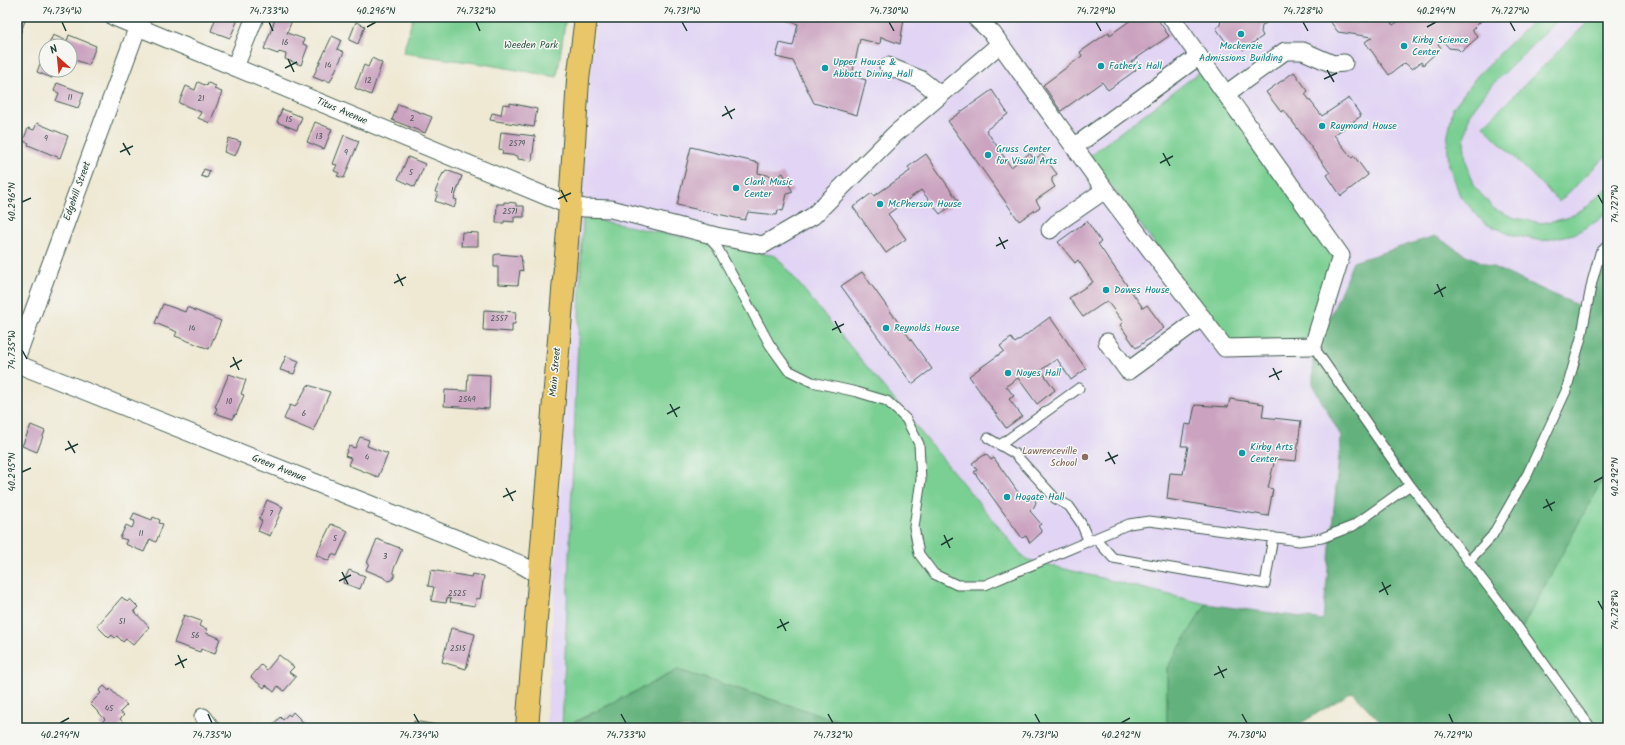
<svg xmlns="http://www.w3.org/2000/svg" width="1625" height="745" viewBox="0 0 1625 745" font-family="Kalam,sans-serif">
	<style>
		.built { fill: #e1d4f4 }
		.green { fill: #7acf93; stroke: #4c8664 }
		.forest { fill: #63b27d; stroke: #417858 }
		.building { fill: #cba3c0 }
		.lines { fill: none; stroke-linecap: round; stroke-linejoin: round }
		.service-casing { stroke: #3e574c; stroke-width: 11 }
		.minor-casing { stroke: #3e574c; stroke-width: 19 }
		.trunk-casing { stroke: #3e574c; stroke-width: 24 }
		.service { stroke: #fff; stroke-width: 9 }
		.minor { stroke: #fff; stroke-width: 17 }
		.trunk { stroke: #e9c769; stroke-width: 22 }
		.ticks { fill: none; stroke: #1f3d34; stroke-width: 1.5 }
		.culture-dot { fill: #0f9aa8; stroke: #f6f6f2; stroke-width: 1.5 }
		.education-dot { fill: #8d6e63; stroke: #f6f6f2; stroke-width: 1.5 }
		.labels { text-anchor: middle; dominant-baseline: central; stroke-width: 3; stroke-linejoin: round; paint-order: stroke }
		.number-label { font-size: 8px; fill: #4a5657 }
		.culture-label { font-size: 10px; fill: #0d838f; stroke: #f6f6f2; text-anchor: start }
		.park-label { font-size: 10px; fill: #315a47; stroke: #f6f6f2 }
		.street-label { font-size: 10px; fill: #1f3d34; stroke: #f6f6f2 }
		.education-label { font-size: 10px; fill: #785e54; stroke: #f6f6f2; text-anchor: end }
		.neatline { fill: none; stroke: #1f3d34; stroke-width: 1.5 }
		.ticks-label { font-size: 10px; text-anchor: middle; fill: #1f3d34 }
	</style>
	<rect width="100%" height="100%" fill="#f6f6f2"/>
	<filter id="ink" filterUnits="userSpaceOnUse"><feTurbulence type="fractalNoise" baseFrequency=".025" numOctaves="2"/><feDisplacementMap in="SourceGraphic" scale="8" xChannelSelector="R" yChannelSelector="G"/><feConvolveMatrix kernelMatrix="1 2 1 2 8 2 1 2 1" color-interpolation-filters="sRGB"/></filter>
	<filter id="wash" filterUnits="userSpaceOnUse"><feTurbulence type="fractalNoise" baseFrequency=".012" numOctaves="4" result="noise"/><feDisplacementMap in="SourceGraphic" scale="16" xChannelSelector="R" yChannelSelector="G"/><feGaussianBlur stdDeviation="0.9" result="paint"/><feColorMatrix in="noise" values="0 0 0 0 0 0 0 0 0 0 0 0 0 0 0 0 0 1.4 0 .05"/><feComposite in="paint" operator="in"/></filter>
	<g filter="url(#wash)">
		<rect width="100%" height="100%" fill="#efe9d4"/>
		<!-- built -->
		<path class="built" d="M 596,17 L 1608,17 L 1608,728 L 1386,728 L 1352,692 L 1293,728 L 546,728 L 576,222 Z"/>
		<!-- green -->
		<path class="green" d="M 413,17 L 566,17 L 557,77 L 483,64 L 403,53 Z
			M 1537,17 L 1561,17 L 1490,87 L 1469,115 L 1464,141 L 1466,161 L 1475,187 L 1494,209 L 1515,218 L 1542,223 L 1567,218 L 1588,206 L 1608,186 L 1608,210 L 1599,220 L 1574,234 L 1542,241 L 1509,234 L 1484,223 L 1460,196 L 1449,165 L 1447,140 L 1453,108 L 1477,76 Z
			M 1593,17 L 1608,17 L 1608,154 L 1559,202 L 1483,126 Z
			M 1201,71 L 1334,257 L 1308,340 L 1228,342 L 1089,156 Z
			M 583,217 L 776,256 L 1025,559 L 1206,604 L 1167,668 L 1167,725 L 1158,728 L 862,728 L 678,670 L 562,728 Z
			M 1608,474 L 1608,728 L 1581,728 L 1516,639 L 1603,478 Z"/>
		<!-- forest -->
		<path class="forest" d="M 1435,236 L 1464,254 L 1588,310 L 1604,251 L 1608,251 L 1608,474 L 1603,478 L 1516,639 L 1581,728 L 1386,728 L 1352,692 L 1293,728 L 1158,728 L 1167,725 L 1167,668 L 1206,604 L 1323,620 L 1341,436 L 1313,386 L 1313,346 L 1325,330 L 1353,262 Z
			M 678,670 L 862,728 L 564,728 Z"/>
		<g id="blocks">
			<!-- building -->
			<path class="building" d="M 17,17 L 26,18 L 17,42 Z
				M 216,17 L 239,17 L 230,38 L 211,31 Z
				M 276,17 L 283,17 L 292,20 L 287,33 L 304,39 L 303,44 L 308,46 L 301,65 L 285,59 L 286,54 L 279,52 L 278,54 L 264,49 Z
				M 778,17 L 896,17 L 904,19 L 900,44 L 881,37 L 880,44 L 860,39 L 852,76 L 866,80 L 857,115 L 814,103 L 793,61 L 776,57 L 780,43 L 793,46 L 798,24 Z
				M 1135,17 L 1156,17 L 1169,36 L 1131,62 L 1136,70 L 1108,90 L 1102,82 L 1061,111 L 1043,85 L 1082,56 L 1080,52 L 1109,32 L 1110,35 Z
				M 1219,17 L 1274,17 L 1262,26 L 1261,32 L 1263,36 L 1243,50 L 1241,46 L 1233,46 L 1230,48 L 1216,28 L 1220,25 L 1221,20 Z
				M 1327,17 L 1399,17 L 1391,23 L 1393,25 L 1405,17 L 1408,20 L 1412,17 L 1485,17 L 1472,30 L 1478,37 L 1461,52 L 1458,49 L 1449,48 L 1442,40 L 1438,44 L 1441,48 L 1423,65 L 1421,62 L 1412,69 L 1405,63 L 1389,75 L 1365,42 L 1372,37 L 1338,32 Z
				M 356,22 L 365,26 L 358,44 L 349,40 Z
				M 53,35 L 67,41 L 69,35 L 96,46 L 89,65 L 70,58 L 70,46 L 48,46 Z
				M 332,36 L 341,40 L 337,49 L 344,52 L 330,82 L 324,79 L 323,81 L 313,77 Z
				M 372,58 L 382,63 L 371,95 L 355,88 L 364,65 L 368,67 Z
				M 41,61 L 46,63 L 46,70 L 55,70 L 52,78 L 37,72 Z
				M 1294,72 L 1308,91 L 1305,94 L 1322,116 L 1349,98 L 1361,116 L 1334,135 L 1352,158 L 1354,156 L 1368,175 L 1341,196 L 1327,175 L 1330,173 L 1284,110 L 1281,112 L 1266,92 Z
				M 198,82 L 207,86 L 208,83 L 216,86 L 214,89 L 222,92 L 210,123 L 198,118 L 201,112 L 179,103 L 186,86 L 195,90 Z
				M 57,83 L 84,93 L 78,108 L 56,101 L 59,93 L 54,91 Z
				M 992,90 L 1008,114 L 986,130 L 1011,167 L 1030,153 L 1032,157 L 1038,157 L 1042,154 L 1057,174 L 1052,178 L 1052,182 L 1055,187 L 1036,200 L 1040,207 L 1019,221 L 948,121 Z
				M 510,103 L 537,109 L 534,127 L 490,120 L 492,113 L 501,115 L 503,104 L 510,105 Z
				M 398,104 L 432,117 L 425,133 L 392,120 Z
				M 282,109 L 302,117 L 297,130 L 277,122 Z
				M 315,122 L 332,129 L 324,149 L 307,142 Z
				M 37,123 L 68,136 L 60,158 L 28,145 L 29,143 L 23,141 L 28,128 L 34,130 Z
				M 501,132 L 535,136 L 532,161 L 518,159 L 518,156 L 502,154 L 503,150 L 499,149 Z
				M 344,135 L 359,141 L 344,178 L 337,176 L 339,173 L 334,171 L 337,165 L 333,164 Z
				M 229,138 L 241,142 L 235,156 L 224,152 Z
				M 691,147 L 759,163 L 758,173 L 776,177 L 783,173 L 793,192 L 787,194 L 783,211 L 778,210 L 777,215 L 748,212 L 745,220 L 677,205 Z
				M 926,154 L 958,201 L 940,214 L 921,190 L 888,214 L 906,239 L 886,253 L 853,207 L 872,193 L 874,196 L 910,171 L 908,167 Z
				M 408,157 L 425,164 L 415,187 L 398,179 Z
				M 204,169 L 210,171 L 207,178 L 201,176 Z
				M 446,170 L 462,176 L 454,199 L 457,200 L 454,208 L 435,201 L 438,193 L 435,192 L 443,173 L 444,174 Z
				M 504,202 L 516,203 L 516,206 L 524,206 L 524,217 L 514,217 L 514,222 L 504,221 L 504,223 L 496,223 L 497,204 L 504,204 Z
				M 1087,221 L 1101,242 L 1098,244 L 1143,308 L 1147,305 L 1164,328 L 1136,348 L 1120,325 L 1123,322 L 1107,301 L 1083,317 L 1069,298 L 1093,282 L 1078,260 L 1075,263 L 1058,242 Z
				M 462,232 L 478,233 L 478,246 L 461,246 Z
				M 498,254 L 521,256 L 523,271 L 520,270 L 518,285 L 498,284 L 498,267 L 494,267 L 494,255 Z
				M 862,272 L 932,369 L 912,384 L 841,286 Z
				M 163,304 L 185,312 L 187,307 L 221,321 L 209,349 L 175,336 L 177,332 L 155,323 Z
				M 484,310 L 516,312 L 515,324 L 512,324 L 512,332 L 483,330 Z
				M 1050,317 L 1086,369 L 1071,380 L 1057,359 L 1041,370 L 1055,390 L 1037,404 L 1018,378 L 1006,386 L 1014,396 L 1009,399 L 1022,416 L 1006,428 L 969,376 L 1004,351 L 1000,346 L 1011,338 L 1015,343 Z
				M 286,356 L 299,361 L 294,374 L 280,370 Z
				M 229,374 L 246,380 L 241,394 L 244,395 L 236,415 L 235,414 L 233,419 L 215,413 L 217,408 L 215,407 Z
				M 468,374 L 490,375 L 489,409 L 444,406 L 445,390 L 467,391 Z
				M 308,385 L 330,392 L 313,431 L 284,419 L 290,405 L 295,407 Z
				M 1230,399 L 1264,404 L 1262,417 L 1301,421 L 1296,461 L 1275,459 L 1268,488 L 1273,489 L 1268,516 L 1167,499 L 1170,473 L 1183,474 L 1188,446 L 1181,446 L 1185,424 L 1191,425 L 1195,405 L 1228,407 Z
				M 31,425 L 45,431 L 37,452 L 22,446 Z
				M 360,437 L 369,440 L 367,446 L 388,454 L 378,477 L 348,465 L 351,458 L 345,456 L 349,446 L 355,448 Z
				M 986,454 L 991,460 L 994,458 L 1022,498 L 1026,495 L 1032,496 L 1036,502 L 1034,507 L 1030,511 L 1041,524 L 1038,526 L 1042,532 L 1030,543 L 1026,536 L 1022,538 L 974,472 L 977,470 L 972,463 Z
				M 267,500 L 283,507 L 270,536 L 258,531 L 262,521 L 259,519 Z
				M 134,513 L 152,520 L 153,517 L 160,520 L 159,523 L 163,524 L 156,542 L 150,539 L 144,552 L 125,544 L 127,540 L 120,538 L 126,525 L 132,528 L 135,521 L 131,520 Z
				M 331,524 L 348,531 L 337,556 L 332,554 L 329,561 L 316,555 Z
				M 377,539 L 402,549 L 393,571 L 395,575 L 393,579 L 389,581 L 385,579 L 383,577 L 366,570 L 369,563 L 367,563 Z
				M 349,570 L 365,576 L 360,589 L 343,583 Z
				M 431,570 L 471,577 L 472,574 L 484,576 L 480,599 L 476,598 L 475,606 L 450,602 L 451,599 L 447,598 L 446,603 L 431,601 L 434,587 L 428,586 Z
				M 122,597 L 127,602 L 130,599 L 138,607 L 134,611 L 149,627 L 133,645 L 126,639 L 123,642 L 117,636 L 115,638 L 112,635 L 109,638 L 97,626 Z
				M 184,615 L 201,621 L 199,626 L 207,629 L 206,633 L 220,638 L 215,654 L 201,649 L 200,652 L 174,643 Z
				M 451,628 L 475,634 L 466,669 L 442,662 Z
				M 279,655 L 294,667 L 289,672 L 296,677 L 284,691 L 278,686 L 274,692 L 266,685 L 264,688 L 251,677 L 261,665 L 267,670 Z
				M 104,686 L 109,691 L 110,689 L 127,705 L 120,712 L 124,715 L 120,719 L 123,722 L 118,728 L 104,728 L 100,724 L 105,719 L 90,704 L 101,693 L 99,691 Z
				M 293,712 L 305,724 L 303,726 L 306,728 L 274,728 L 272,726 L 280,717 L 283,720 L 288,714 L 290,716 Z
				M 414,721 L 437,725 L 437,728 L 413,728 Z"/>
		</g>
	</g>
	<g filter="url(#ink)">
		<use href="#blocks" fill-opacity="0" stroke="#3e574c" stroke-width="1"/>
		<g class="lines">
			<!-- service casing -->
			<g class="service-casing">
				<path id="service" d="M 707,236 L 717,247 L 770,345 L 788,370 L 812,382 L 857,392 L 887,401 L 906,419 L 919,444 L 921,480 L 914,527 L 919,554 L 934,574 L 957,585 L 985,585 L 1129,524 L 1149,521 L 1299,541 L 1322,538 L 1353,526 L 1410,485
					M 1313,346 L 1410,485 L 1499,601 L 1591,728
					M 988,438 L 1015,454 L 1056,499 L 1069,506 L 1081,523 L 1089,542
					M 1000,445 L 1079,388
					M 1096,539 L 1113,558 L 1265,584 L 1273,537
					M 1468,562 L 1492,536 L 1528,473 L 1566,391 L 1581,338 L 1592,282 L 1600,253 L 1608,245"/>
			</g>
			<!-- minor casing -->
			<g class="minor-casing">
				<path id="minor" d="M 114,17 L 570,206 L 585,208 L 611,209 L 716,236 L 763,245 L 813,216 L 895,134 L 1000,44
					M 975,17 L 993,34 L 1108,194 L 1225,348 L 1313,346 L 1341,256 L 1171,17
					M 888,66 L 920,79 L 940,95
					M 235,67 L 255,17
					M 1226,94 L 1285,51 L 1303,51 L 1333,64 L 1344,63
					M 1074,147 L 1199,56
					M 1050,230 L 1057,223 L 1105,190
					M 1107,342 L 1128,371 L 1202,317
					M 17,356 L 138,26
					M 17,364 L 520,564 L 539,575
					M 203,717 L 211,728"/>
			</g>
			<!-- trunk casing -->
			<g class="trunk-casing">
				<path id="trunk" d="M 527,728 L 570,206 L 578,80 L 586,17"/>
			</g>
			<!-- service -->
			<use href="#service" class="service"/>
			<!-- minor -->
			<use href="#minor" class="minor"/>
			<!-- trunk -->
			<use href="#trunk" class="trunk"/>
		</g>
	</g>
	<!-- ticks -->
	<path class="ticks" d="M 62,22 L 66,31M 269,22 L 273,31M 476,22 L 480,31M 682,22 L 687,31M 889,22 L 894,31M 1096,22 L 1101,31M 1303,22 L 1308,31M 1510,22 L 1515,31M 367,27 L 376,22M 1427,27 L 1436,22M 288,59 L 294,72M 285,68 L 297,62M 1327,70 L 1334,82M 1324,79 L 1337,73M 725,106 L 732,119M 722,116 L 735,109M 123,143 L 130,155M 120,152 L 133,146M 1163,153 L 1170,166M 1160,163 L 1173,156M 561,190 L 567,202M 1598,195 L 1603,204M 558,199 L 571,193M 22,202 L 31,198M 999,237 L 1005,249M 996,246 L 1008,240M 397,274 L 403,286M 394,283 L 406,277M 1437,284 L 1443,297M 1434,294 L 1446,287M 835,321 L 841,333M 832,330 L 844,324M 22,350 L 27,359M 233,357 L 239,370M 230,367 L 242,360M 1273,368 L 1279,380M 1269,377 L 1282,371M 670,404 L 677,417M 667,414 L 680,407M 68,441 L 75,453M 65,450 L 78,444M 1108,452 L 1115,464M 1105,461 L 1118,455M 22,472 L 31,468M 1594,482 L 1603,477M 506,488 L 513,501M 503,497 L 516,491M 1546,499 L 1552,511M 1543,508 L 1555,502M 944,535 L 950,548M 941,545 L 953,538M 342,572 L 348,584M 339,581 L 351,575M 1382,582 L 1388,595M 1379,592 L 1391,585M 1598,601 L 1603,610M 780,619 L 786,631M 777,628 L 789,622M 178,655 L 184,668M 175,665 L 187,659M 1218,666 L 1224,678M 1214,675 L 1227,669M 208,714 L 212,723M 414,714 L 419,723M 621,714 L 626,723M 828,714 L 833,723M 1035,714 L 1040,723M 1242,714 L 1247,723M 1449,714 L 1453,723M 60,723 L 69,718M 1121,723 L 1130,718"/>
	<!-- markers -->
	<g class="culture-dot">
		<circle cx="1241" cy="34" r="4"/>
		<circle cx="1404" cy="46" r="4"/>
		<circle cx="1101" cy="66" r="4"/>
		<circle cx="825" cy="68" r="4"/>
		<circle cx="1322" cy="126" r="4"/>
		<circle cx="988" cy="155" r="4"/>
		<circle cx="736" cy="188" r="4"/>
		<circle cx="880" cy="204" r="4"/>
		<circle cx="1106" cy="290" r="4"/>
		<circle cx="886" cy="328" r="4"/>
		<circle cx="1008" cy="373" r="4"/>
		<circle cx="1242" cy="453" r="4"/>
		<circle cx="1007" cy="497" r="4"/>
	</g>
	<circle class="education-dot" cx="1085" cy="457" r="4"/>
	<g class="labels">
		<!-- number labels -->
		<g class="number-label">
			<text x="285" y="42">16</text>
			<text x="328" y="65">14</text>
			<text x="368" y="80">12</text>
			<text x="70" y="97">11</text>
			<text x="201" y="98">21</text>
			<text x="412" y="118">2</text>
			<text x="289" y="119">15</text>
			<text x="319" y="136">13</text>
			<text x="46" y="138">9</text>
			<text x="517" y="143">2579</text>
			<text x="346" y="152">9</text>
			<text x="411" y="172">5</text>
			<text x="452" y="190">1</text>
			<text x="510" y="211">2571</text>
			<text x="499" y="318">2557</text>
			<text x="192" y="328">14</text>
			<text x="467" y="399">2549</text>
			<text x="229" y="401">10</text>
			<text x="304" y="413">6</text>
			<text x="367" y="457">4</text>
			<text x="271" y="513">7</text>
			<text x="141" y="533">11</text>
			<text x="335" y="538">5</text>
			<text x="385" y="556">3</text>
			<text x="457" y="593">2525</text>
			<text x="122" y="621">51</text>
			<text x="195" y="635">56</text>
			<text x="458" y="648">2515</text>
			<text x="109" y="708">45</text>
		</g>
		<!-- culture labels -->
		<g class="culture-label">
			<text x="1412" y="40">Kirby Science<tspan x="1412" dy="12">Center</tspan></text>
			<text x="1241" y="46" text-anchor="middle">Mackenzie<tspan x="1241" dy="12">Admissions Building</tspan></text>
			<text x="833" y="62">Upper House &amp;<tspan x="833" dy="12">Abbott Dining Hall</tspan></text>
			<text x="1109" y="66">Father's Hall</text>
			<text x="1330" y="126">Raymond House</text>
			<text x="996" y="149">Gruss Center<tspan x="996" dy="12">for Visual Arts</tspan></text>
			<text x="744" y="182">Clark Music<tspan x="744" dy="12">Center</tspan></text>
			<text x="888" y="204">McPherson House</text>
			<text x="1114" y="290">Dawes House</text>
			<text x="894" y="328">Reynolds House</text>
			<text x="1016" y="373">Noyes Hall</text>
			<text x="1250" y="447">Kirby Arts<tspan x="1250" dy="12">Center</tspan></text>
			<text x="1015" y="497">Hogate Hall</text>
		</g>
		<!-- park labels -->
		<g class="park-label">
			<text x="531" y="45">Weeden Park</text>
		</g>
		<!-- street labels -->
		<g class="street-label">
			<text transform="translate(342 111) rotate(23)">Titus Avenue</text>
			<text transform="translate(77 191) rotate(-70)">Edgehill Street</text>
			<text transform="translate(555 372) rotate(-85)">Main Street</text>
			<text transform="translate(279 468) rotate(22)">Green Avenue</text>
		</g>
		<!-- education labels -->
		<g class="education-label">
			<text x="1077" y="451">Lawrenceville<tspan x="1077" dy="12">School</tspan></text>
		</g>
	</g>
	<!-- margin -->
	<rect width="1625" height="745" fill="none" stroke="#f6f6f2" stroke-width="44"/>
	<!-- north arrow -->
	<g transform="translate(58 58) rotate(333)"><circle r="19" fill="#f6f6f2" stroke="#a0aca6"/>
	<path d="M0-3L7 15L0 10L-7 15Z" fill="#c8321e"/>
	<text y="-6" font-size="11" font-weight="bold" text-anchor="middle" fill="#1f3d34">N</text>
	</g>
	<rect x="22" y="22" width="1581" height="701" class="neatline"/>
	<g class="ticks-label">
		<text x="62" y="14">74.734°W</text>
		<text x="269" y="14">74.733°W</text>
		<text x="376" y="14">40.296°N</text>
		<text x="476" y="14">74.732°W</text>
		<text x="682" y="14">74.731°W</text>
		<text x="889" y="14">74.730°W</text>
		<text x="1096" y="14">74.729°W</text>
		<text x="1303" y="14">74.728°W</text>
		<text x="1436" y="14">40.294°N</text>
		<text x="1510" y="14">74.727°W</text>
		<text transform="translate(11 202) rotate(-90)" y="4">40.296°N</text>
		<text transform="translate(1614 204) rotate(-90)" y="4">74.727°W</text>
		<text transform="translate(11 350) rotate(-90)" y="4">74.735°W</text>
		<text transform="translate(11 472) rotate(-90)" y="4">40.295°N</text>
		<text transform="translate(1614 477) rotate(-90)" y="4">40.292°N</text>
		<text transform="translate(1614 610) rotate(-90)" y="4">74.728°W</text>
		<text x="60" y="738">40.294°N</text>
		<text x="212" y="738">74.735°W</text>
		<text x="419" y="738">74.734°W</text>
		<text x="626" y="738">74.733°W</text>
		<text x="833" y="738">74.732°W</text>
		<text x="1040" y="738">74.731°W</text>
		<text x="1121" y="738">40.292°N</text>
		<text x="1247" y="738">74.730°W</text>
		<text x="1453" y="738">74.729°W</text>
	</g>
</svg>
